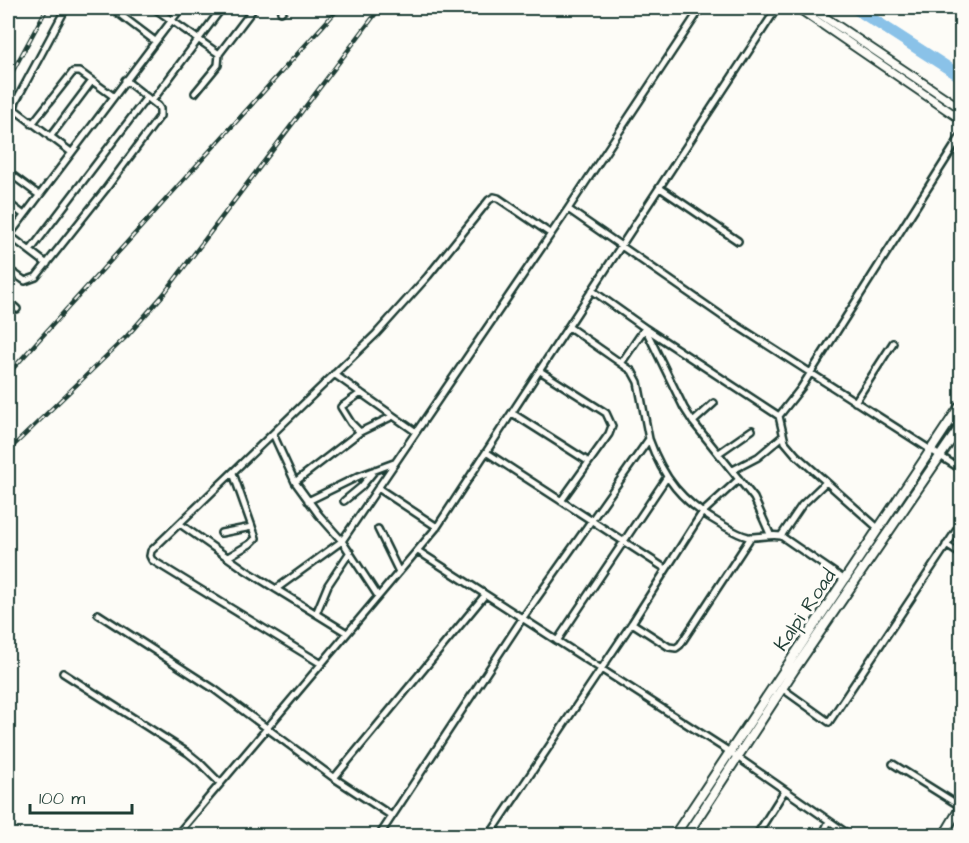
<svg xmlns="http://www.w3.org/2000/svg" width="969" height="843" viewBox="0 0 969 843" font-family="'Architects Daughter',sans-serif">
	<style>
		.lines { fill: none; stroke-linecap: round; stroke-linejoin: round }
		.river { stroke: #8ac2e8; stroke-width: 12 }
		.minor-casing { stroke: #1f3d34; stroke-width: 10 }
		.tertiary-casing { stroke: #1f3d34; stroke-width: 11 }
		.secondary-casing { stroke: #1f3d34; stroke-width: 12 }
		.minor { stroke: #fdfcf7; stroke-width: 5 }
		.tertiary { stroke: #fdfcf7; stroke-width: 7 }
		.secondary { stroke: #fdfcf7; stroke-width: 8 }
		.rail-casing { stroke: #1f3d34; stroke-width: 4.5 }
		.rail { stroke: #fdfcf7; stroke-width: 2; stroke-dasharray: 7; stroke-linecap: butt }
		.labels { text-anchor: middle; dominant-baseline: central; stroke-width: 6; stroke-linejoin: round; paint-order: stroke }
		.street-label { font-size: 20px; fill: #1f3d34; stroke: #fdfcf7 }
	</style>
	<rect width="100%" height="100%" fill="#fdfcf7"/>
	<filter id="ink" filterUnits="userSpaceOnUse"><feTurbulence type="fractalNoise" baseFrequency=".0167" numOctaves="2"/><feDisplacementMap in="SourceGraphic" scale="12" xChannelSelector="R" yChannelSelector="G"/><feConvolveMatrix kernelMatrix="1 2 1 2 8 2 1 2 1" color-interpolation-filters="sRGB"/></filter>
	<g filter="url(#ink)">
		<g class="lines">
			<!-- river -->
			<path class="river" d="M 855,8 L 962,77"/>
			<!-- minor casing -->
			<g class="minor-casing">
				<path id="minor" d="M 66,8 L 16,101 L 14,109 L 71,152
					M 154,8 L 219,54 L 254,8
					M 763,8 L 773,14
					M 281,12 L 285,8
					M 118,13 L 155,41
					M 195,93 L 218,65 L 219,54
					M 152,101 L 222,8
					M 32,124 L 73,72 L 80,72 L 113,96
					M 50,137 L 92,81
					M 8,172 L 39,195
					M 660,188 L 738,241
					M 8,203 L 24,215
					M 568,209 L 722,316 L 962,470
					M 9,235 L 47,264
					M 8,237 L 181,8
					M 30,251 L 147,97
					M 8,269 L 25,281 L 36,277 L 105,190 L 160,116 L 160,109 L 158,106 L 125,80
					M 593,291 L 645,328 L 779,416
					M 8,301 L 17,309
					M 622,362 L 645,328 L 684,408 L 693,422 L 754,498 L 770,534
					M 540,371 L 606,413 L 612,426 L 609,434 L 561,501
					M 334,374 L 416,432
					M 855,402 L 893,343
					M 512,413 L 589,462
					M 693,422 L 714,403
					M 360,432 L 351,423 L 341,407 L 361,393
					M 273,434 L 295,482 L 319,515 L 342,541 L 378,596
					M 649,439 C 663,478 682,502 719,523 C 728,528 738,535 748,537 C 759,538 769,534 781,536 L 845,580
					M 486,452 L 666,569
					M 719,453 L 752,430
					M 733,470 L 758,457 L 783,436
					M 295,482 L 360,432 L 393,416
					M 378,488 L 568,209 L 701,8
					M 308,501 L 359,476 L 394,463
					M 344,501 L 361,487 L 375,470
					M 180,524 L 247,571 L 347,633
					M 378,529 L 399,572
					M 879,529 L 796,455 L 785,442 L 779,416 L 801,388 L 962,134
					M 221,533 L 252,527
					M 781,536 L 802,505 L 826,482
					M 946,545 L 962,555
					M 418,551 L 730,752 L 851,836
					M 228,557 L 250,544 L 256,538 L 233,473
					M 276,589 L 342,541 L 378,488 L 437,527
					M 98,614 L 214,689 L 334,778 L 392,816
					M 316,614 L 328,585 L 350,552
					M 632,623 L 669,647 L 676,648 L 680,645 L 751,537
					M 557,641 L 667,477
					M 320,663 L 152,560 L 150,556 L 151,551 L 376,334 L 428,276 L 489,200 L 494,197 L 498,198 L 551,234
					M 63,673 L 188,753 L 199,762 L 220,783
					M 783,689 L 829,722 L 962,522
					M 893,764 L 960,806
					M 334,778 L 485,595
					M 946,830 L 955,836
					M 176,836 L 437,527 L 777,8
					M 379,836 L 522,619 L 649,439 L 638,382 L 632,371 L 569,327
					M 489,836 L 632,623 L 702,513 L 739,479
					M 756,836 L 785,790
					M 822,836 L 829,821"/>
			</g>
			<!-- tertiary casing -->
			<g class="tertiary-casing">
				<path id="tertiary" d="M 798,8 L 962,120
					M 811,8 L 962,109
					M 943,836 L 962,804"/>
			</g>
			<!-- secondary casing -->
			<g class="secondary-casing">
				<path id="secondary" d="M 674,836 L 962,403
					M 686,836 L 794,670 L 962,424"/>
			</g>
			<!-- minor -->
			<use href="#minor" class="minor"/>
			<!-- tertiary -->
			<use href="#tertiary" class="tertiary"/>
			<!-- secondary -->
			<use href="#secondary" class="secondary"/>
			<!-- rail casing -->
			<g class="rail-casing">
				<path id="rail" d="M 8,80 L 47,8
					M 8,374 L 339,8
					M 8,451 L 127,336 L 163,295 L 380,8"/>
			</g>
			<!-- rail -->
			<use href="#rail" class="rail"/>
		</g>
	</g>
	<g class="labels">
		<!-- street labels -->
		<g class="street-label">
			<text transform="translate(805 610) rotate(-56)">Kalpi Road</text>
		</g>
	</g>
	<!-- margin -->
	<rect width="969" height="843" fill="none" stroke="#fdfcf7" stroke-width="30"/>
	<rect x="15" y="15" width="939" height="813" fill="none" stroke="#1f3d34" stroke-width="2" filter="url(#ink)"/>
	<!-- scale -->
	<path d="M30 804v9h102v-9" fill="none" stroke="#1f3d34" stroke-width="3"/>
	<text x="39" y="804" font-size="18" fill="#1f3d34" stroke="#fdfcf7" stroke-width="4.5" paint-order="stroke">100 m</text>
</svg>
